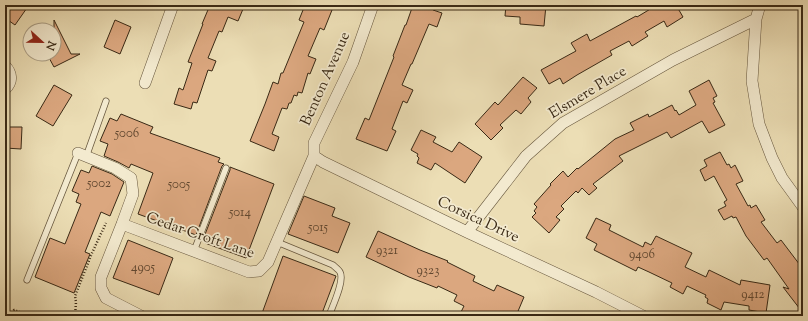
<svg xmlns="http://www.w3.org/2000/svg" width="808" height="321" viewBox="0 0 808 321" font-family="'Sorts Mill Goudy',serif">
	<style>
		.building { fill: #dba77f; stroke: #392915 }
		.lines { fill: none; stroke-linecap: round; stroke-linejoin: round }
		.service-casing { stroke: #66563d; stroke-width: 7 }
		.minor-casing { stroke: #66563d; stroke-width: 12 }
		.path { stroke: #392915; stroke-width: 2.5; stroke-dasharray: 1 2; stroke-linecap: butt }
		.service { stroke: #f3eacf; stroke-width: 5.5 }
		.minor { stroke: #f3eacf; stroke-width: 11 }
		.labels { text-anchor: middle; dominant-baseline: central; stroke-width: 3.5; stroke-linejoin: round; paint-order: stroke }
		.number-label { font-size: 13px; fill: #624830 }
		.street-label { font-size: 15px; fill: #392915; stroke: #f3eacf }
	</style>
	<rect width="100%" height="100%" fill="#ecdeb5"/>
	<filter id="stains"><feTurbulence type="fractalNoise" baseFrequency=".005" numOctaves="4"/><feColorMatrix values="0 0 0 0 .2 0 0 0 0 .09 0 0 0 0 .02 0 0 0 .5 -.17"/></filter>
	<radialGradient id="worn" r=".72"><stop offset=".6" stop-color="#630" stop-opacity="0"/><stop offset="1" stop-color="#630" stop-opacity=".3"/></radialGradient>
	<!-- building -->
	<path class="building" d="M 5,5 L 29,5 L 15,25 L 5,18 Z
		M 210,5 L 233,5 L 243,9 L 238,21 L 228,17 L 222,32 L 219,31 L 208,58 L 216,61 L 212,71 L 208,70 L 197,103 L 193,102 L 191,109 L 174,104 L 179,88 L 183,90 L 192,63 L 188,62 L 203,24 L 202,24 Z
		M 305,5 L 334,5 L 324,30 L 320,28 L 308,56 L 316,59 L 310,74 L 308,73 L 302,93 L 298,92 L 297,96 L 294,95 L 291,103 L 289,103 L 287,109 L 282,108 L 272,134 L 279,137 L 274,151 L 250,141 L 265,104 L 273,82 L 278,84 L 281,73 L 283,73 L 304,22 L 299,20 Z
		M 413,5 L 435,5 L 433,10 L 442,13 L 437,27 L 429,24 L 412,64 L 411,64 L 402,85 L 413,90 L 407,103 L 403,101 L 392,129 L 396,131 L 387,151 L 356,139 L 365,118 L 369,120 L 394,57 L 393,56 L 405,25 L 406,25 Z
		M 506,5 L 546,5 L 544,26 L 520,24 L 520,17 L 505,16 Z
		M 657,5 L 676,5 L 683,17 L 667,27 L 664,21 L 645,32 L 648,36 L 632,46 L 629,41 L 610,51 L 612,55 L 577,75 L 563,84 L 560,78 L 549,84 L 541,70 L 576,51 L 571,43 L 587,34 L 590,41 L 636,16 L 637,17 Z
		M 54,20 L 71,54 L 80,54 L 54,67 L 47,54 L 54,54 Z
		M 115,20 L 131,27 L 120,54 L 104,47 Z
		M 523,77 L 537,88 L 528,98 L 531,102 L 521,114 L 516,110 L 500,125 L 503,128 L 491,140 L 475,124 L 495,102 L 498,105 Z
		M 709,80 L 717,96 L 713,98 L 715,102 L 713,103 L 725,125 L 709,133 L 702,121 L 671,138 L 667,132 L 619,156 L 623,161 L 593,184 L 597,188 L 589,195 L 582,188 L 578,193 L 576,191 L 561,206 L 564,209 L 556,217 L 560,220 L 549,233 L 532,217 L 536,213 L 534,211 L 537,207 L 534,204 L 551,185 L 550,184 L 563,171 L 568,177 L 577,168 L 578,169 L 615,139 L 634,130 L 630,123 L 648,114 L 649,117 L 672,105 L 675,111 L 676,110 L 679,115 L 696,105 L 689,91 Z
		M 54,85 L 72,95 L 53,126 L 36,116 Z
		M 121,114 L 153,127 L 150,133 L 220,158 L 218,162 L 224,164 L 222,166 L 196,235 L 138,214 L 153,173 L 131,164 L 129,168 L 118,162 L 104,156 L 108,144 L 100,141 L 110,118 L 117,121 Z
		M 5,127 L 22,127 L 21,149 L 5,148 Z
		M 421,130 L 436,137 L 433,142 L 452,152 L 459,142 L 482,157 L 465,183 L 435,163 L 431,170 L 417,163 L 419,158 L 417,156 L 418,154 L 411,150 Z
		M 720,152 L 727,165 L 729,164 L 731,168 L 735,165 L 743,181 L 736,184 L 748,206 L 750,205 L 751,208 L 756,205 L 765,220 L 761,222 L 777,243 L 781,240 L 803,269 L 803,313 L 783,287 L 789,289 L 767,258 L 764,260 L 746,236 L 736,217 L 733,218 L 732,216 L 724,220 L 718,210 L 726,206 L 724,202 L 727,200 L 714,176 L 705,181 L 700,170 L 707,166 L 704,160 Z
		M 92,166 L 112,174 L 124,182 L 110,216 L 101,212 L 85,252 L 90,254 L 74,293 L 35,277 L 50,238 L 65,244 L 81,204 L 76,202 L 79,194 L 72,191 L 81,170 L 89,173 Z
		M 230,167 L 274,184 L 246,258 L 205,243 L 207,239 L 204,237 L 230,170 Z
		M 304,196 L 335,208 L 332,216 L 350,223 L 338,253 L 288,234 Z
		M 596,218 L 611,225 L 609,230 L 643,247 L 645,242 L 651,245 L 656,236 L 692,253 L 685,267 L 706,277 L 709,270 L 740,285 L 741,280 L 770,285 L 766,313 L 749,310 L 749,306 L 724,302 L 721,310 L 707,303 L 708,299 L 705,297 L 706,295 L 687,286 L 683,294 L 670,287 L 672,283 L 649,272 L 638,267 L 636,271 L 594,250 L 597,244 L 586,238 Z
		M 378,231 L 420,250 L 448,261 L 447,262 L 475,276 L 473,281 L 494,291 L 497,285 L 524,297 L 516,316 L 459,316 L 464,306 L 454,301 L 457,295 L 438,286 L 437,288 L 409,277 L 366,257 Z
		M 128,240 L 173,258 L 159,295 L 113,278 Z
		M 283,256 L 336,276 L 321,316 L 261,316 Z"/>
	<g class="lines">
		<!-- service casing -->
		<g class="service-casing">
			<path id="service" d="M 86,157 L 106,101
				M 5,225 L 5,249
				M 277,242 L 333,265 C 335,267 339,270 340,272 C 345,281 332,307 329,316
				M 194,251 L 226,168
				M 27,280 L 78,153"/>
		</g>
		<!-- minor casing -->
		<g class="minor-casing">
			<path id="minor" d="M 373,5 L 353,62 L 314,143 L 314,156 L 323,162 L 467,232 L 596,292 L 643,316
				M 760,5 L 756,19 L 752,81 L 759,124 L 772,158 L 782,178 L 803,207
				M 5,66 C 12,73 13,82 5,89
				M 145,83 L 173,5
				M 78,153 L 115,168 L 131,178 L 133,194 L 122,224 L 101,277 L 101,288 L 106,298 L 141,316
				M 122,224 L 249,272 L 259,271 L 268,262 L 314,156
				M 467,232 L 526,156 L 563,123 L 673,60 L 756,19"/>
		</g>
		<!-- path -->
		<path class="path" d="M 11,316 L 14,310 L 31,316
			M 75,316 L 76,302 L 75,296 L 92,253 L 106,223"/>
		<!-- service -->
		<use href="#service" class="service"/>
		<!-- minor -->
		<use href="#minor" class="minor"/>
	</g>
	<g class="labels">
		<!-- number labels -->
		<g class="number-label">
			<text x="127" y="134">5006</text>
			<text x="99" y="184">5002</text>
			<text x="179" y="185">5005</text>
			<text x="240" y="213">5014</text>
			<text x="318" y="228">5015</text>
			<text x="387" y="251">9321</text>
			<text x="642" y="255">9406</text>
			<text x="143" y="268">4905</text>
			<text x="428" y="271">9323</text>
			<text x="753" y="295">9412</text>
		</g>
		<!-- street labels -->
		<g class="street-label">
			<text transform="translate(326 79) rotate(-66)">Benton Avenue</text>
			<text transform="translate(588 93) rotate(-31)">Elsmere Place</text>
			<text transform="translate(478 220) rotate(25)">Corsica Drive</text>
			<text transform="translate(200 236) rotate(19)">Cedar Croft Lane</text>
		</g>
	</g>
	<!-- margin -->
	<rect width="808" height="321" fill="none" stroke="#ecdeb5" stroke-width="20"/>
	<rect x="6" y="6" width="796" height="309" fill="none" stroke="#392915" stroke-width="2"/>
	<rect x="10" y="10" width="788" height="301" fill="none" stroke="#392915"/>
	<!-- north arrow -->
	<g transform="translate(42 42) rotate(112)"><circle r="19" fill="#f3eacf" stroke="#a99d85"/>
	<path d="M0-3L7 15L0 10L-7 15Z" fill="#8f2418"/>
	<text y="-6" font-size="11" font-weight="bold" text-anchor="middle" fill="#392915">N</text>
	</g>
	<rect width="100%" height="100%" filter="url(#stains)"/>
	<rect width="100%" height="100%" fill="url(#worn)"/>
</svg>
